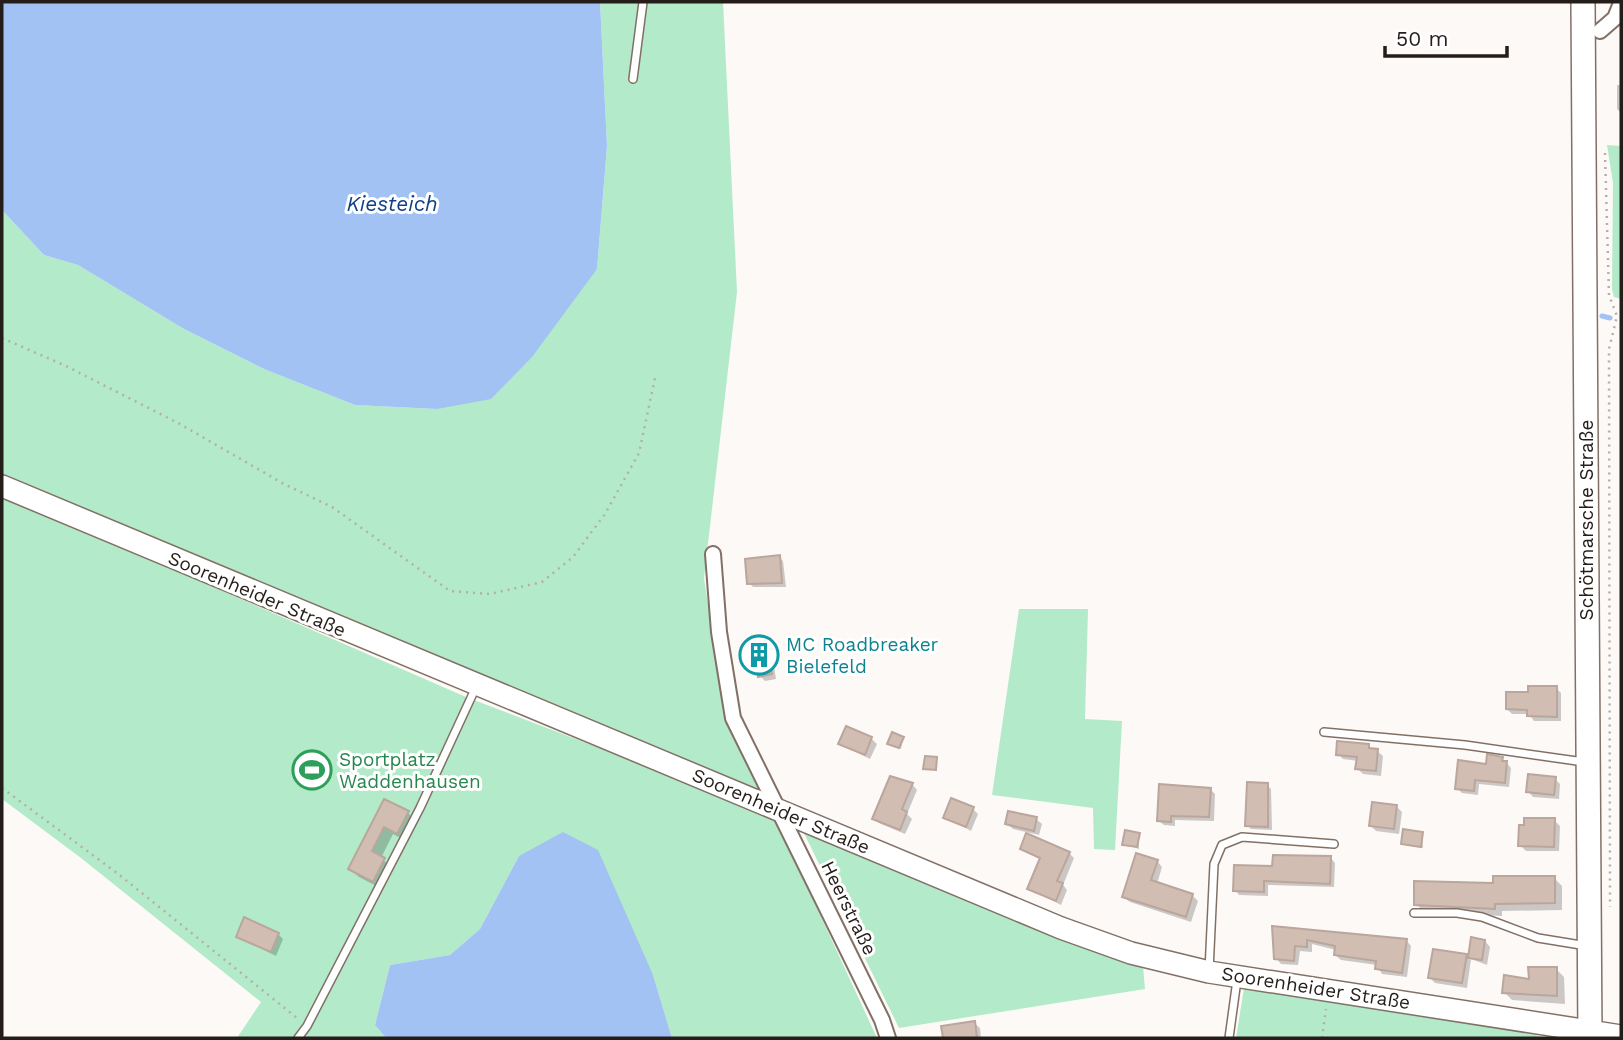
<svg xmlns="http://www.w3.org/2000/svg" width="1623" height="1040" viewBox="0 0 1623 1040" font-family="'Work Sans',sans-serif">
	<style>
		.green { fill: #b3eac9 }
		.water { fill: #a1c2f3 }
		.shadow { fill: #0003 }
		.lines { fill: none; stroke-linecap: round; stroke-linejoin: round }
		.stream { stroke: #a1c2f3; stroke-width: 5 }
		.building { fill: #d1bdb2; stroke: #baa69c; stroke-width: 2 }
		.service-casing { stroke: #827066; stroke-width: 10 }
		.minor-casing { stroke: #827066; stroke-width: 18 }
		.secondary-casing { stroke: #827066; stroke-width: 24 }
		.primary-casing { stroke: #827066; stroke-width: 26 }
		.path { stroke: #b4afac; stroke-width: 2.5; stroke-dasharray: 2 5; stroke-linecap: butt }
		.service { stroke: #fff; stroke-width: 7 }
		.minor { stroke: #fff; stroke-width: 14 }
		.secondary { stroke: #fff; stroke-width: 21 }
		.primary { stroke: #fff; stroke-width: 23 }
		.labels { text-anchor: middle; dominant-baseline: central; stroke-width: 6; stroke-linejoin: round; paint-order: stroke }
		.street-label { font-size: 19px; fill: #251d19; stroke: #fff }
		.culture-label { font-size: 19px; fill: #0d838f; stroke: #fff; text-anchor: start }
		.leisure-label { font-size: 19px; fill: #27864d; stroke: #fff; text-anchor: start }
		.water-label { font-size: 21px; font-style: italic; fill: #114188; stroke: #fff }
	</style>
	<rect width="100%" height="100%" fill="#fdf9f7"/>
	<!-- green -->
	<path class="green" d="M 600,2 L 723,2 L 737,292 L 704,578 L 724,711 L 766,795 L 2,475 L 2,210 L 44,255 L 78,265 L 184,329 L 264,369 L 355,405 L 437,409 L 597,269 L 607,146 Z
		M 1607,145 L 1621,146 L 1621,299 L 1614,297 L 1612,289 L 1613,183 Z
		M 2,495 L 466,697 L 774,815 L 877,1038 L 672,1038 L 653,975 L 519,856 L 480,929 L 450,955 L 390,965 L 375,1025 L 386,1038 L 237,1038 L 261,1002 L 81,858 L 2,799 Z
		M 1019,609 L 1088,609 L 1085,719 L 1122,721 L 1115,850 L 1094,849 L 1093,808 L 992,795 Z
		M 802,829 L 1054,936 L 1143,967 L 1145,989 L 899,1028 Z
		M 1244,988 L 1522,1030 L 1544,1038 L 1236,1038 Z"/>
	<!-- water -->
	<path class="water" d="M 2,2 L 600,2 L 607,146 L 597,269 L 532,357 L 491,399 L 437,409 L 355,405 L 264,369 L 184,329 L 78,265 L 44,255 L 2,210 Z
		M 563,832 L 598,850 L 653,975 L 672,1038 L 386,1038 L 375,1025 L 390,965 L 450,955 L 480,929 L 519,856 Z"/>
	<!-- shadow -->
	<path class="shadow" d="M 1617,85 L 1621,85 L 1621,113 L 1617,109 Z
		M 779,557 L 783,561 L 786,587 L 753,587 L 749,583 Z
		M 766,642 L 771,647 L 776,679 L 765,681 L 752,669 Z
		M 1556,688 L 1561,693 L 1561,721 L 1534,721 L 1529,714 L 1512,714 L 1507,709 L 1529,693 Z
		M 871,738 L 877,744 L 870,759 L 840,744 Z
		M 903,738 L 901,749 L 889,744 Z
		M 1377,751 L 1383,756 L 1381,776 L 1363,774 L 1357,768 L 1358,761 L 1343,759 L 1338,754 Z
		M 1502,758 L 1511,768 L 1509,787 L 1479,784 L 1478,795 L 1462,793 L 1457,788 Z
		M 936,759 L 937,771 L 925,768 Z
		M 1555,779 L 1560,784 L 1559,799 L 1533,797 L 1528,791 Z
		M 912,784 L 917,790 L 907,814 L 912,819 L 905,834 L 879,823 L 874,818 Z
		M 1267,785 L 1271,789 L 1272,830 L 1251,829 L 1247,825 Z
		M 1210,789 L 1215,794 L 1214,821 L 1175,820 L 1175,826 L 1164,825 L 1159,821 Z
		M 385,801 L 408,813 L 416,821 L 406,841 L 393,834 L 381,858 L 392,868 L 382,889 L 359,877 L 350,869 Z
		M 1397,807 L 1402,812 L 1399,834 L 1376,831 L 1371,826 Z
		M 973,809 L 978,814 L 971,831 L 945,817 Z
		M 1036,819 L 1042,824 L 1039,835 L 1013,829 L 1007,824 Z
		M 1554,820 L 1560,826 L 1559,851 L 1526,851 L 1520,845 Z
		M 1422,834 L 1423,848 L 1403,843 Z
		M 1139,835 L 1139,849 L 1124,844 Z
		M 1022,848 L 1069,853 L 1074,858 L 1063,885 L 1067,890 L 1061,905 L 1030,889 L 1041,860 Z
		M 1331,858 L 1335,863 L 1334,887 L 1268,885 L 1268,896 L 1239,895 L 1235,890 L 1274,868 Z
		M 1157,861 L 1162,867 L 1157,884 L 1192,895 L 1198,901 L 1191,922 L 1130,902 L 1124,897 Z
		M 1554,878 L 1562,886 L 1562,910 L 1502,911 L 1502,916 L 1424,912 L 1416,904 L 1495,884 Z
		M 1274,928 L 1406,940 L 1411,946 L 1407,977 L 1382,974 L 1377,965 L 1341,960 L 1335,955 L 1336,950 L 1312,944 L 1312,952 L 1300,951 L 1298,965 L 1281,964 L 1276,958 Z
		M 278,934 L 283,939 L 276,956 L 238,937 Z
		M 1473,939 L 1485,941 L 1490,947 L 1487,965 L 1471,959 L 1467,988 L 1435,983 L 1430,978 L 1466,956 L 1470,960 Z
		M 1556,969 L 1564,977 L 1565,1004 L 1512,1000 L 1504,992 Z
		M 974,1023 L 980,1028 L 981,1038 L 944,1038 L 943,1027 Z"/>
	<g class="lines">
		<!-- stream -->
		<path class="stream" d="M 1602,316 L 1610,318"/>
	</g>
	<!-- building -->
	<path class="building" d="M 780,555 L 782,583 L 747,584 L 745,559 Z
		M 767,640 L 772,674 L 758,677 L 757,669 L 750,670 L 746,644 Z
		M 1528,686 L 1557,686 L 1557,717 L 1527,716 L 1527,710 L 1506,709 L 1506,692 L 1528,692 Z
		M 846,726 L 872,737 L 865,755 L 838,744 Z
		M 892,732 L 904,737 L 899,748 L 887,744 Z
		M 1337,741 L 1369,744 L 1369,748 L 1378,749 L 1376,771 L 1355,769 L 1357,757 L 1336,755 Z
		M 1487,754 L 1503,757 L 1502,761 L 1507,761 L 1505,783 L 1475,780 L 1474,791 L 1455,789 L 1458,760 L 1486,764 Z
		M 925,756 L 937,757 L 936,770 L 923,769 Z
		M 1528,774 L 1556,777 L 1554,795 L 1526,792 Z
		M 890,776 L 913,783 L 902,809 L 907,812 L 900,830 L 872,819 Z
		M 1247,782 L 1268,783 L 1268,827 L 1245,826 Z
		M 1159,784 L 1211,788 L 1209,817 L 1171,816 L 1171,822 L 1157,821 Z
		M 951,798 L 974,807 L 966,827 L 943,818 Z
		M 384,799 L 409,811 L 397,834 L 384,827 L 372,851 L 385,858 L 373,882 L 348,869 Z
		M 1372,802 L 1397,805 L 1394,829 L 1369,826 Z
		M 1008,811 L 1037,817 L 1034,831 L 1005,824 Z
		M 1524,818 L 1555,818 L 1554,847 L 1518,846 L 1519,825 L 1524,825 Z
		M 1403,829 L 1423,832 L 1421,847 L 1401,844 Z
		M 1125,830 L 1140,833 L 1137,847 L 1122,845 Z
		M 1026,833 L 1070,852 L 1057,881 L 1063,883 L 1056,901 L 1027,889 L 1040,858 L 1020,849 Z
		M 1136,853 L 1158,860 L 1151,880 L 1193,894 L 1186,917 L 1122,897 Z
		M 1273,855 L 1331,856 L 1330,884 L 1264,881 L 1264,892 L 1233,891 L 1234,865 L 1272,866 Z
		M 1493,876 L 1555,876 L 1555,903 L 1495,904 L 1495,909 L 1414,905 L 1414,881 L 1493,883 Z
		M 244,917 L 279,933 L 271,952 L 236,937 Z
		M 1272,926 L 1407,939 L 1402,973 L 1375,969 L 1376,961 L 1334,955 L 1335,946 L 1307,940 L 1307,947 L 1295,946 L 1294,961 L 1274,959 Z
		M 1471,937 L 1485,940 L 1482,960 L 1468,958 Z
		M 1433,949 L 1467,954 L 1462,983 L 1428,978 Z
		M 1528,967 L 1557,967 L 1557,996 L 1502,993 L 1504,975 L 1529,979 Z
		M 975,1021 L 977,1038 L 943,1038 L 941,1026 Z"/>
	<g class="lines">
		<!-- service casing -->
		<g class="service-casing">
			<path id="service" d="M 633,79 L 643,2
				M 1324,732 L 1465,745 L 1584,762
				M 1414,913 L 1457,913 L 1482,917 L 1538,938 L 1587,946
				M 1209,971 L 1214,864 L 1222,845 L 1242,837 L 1334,844
				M 298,1038 L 307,1026 L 420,808 L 476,687
				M 1229,1038 L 1237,980"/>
		</g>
		<!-- minor casing -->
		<g class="minor-casing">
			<path id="minor" d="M 1600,31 L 1615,18 L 1621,3
				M 713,554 L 719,632 L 733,718 L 882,1020 L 888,1038"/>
		</g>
		<!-- secondary casing -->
		<g class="secondary-casing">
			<path id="secondary" d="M 2,486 L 1061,928 L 1131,953 L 1209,972 L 1621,1036"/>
		</g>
		<!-- primary casing -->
		<g class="primary-casing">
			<path id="primary" d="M 1583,2 L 1590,1038"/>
		</g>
		<!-- path -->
		<path class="path" d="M 1605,153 L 1609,295 L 1617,316 L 1609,349 L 1610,907
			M 2,338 L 66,366 L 180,424 L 284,484 L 332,507 L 450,591 L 490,594 L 542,582 L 573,557 L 605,514 L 639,453 L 655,378
			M 2,788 L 117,873 L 297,1018
			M 1322,1038 L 1326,1009"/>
		<!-- service -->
		<use href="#service" class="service"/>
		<!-- minor -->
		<use href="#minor" class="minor"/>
		<!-- secondary -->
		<use href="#secondary" class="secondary"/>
		<!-- primary -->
		<use href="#primary" class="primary"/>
	</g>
	<!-- icons -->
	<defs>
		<g id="building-ring" transform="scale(2.0125)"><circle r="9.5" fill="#fff" stroke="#0f9aa8" stroke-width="1.5"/><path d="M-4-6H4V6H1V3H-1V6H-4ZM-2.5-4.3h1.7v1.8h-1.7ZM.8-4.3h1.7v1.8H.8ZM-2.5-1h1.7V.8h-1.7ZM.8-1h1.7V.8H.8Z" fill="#0f9aa8"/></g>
		<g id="stadium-ring" transform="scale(2.0125)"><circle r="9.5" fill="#fff" stroke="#2e9e5b" stroke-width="1.5"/><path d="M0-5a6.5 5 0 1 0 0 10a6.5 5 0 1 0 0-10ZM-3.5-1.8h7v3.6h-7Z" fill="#2e9e5b"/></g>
	</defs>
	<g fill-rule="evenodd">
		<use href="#building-ring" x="759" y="655"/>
		<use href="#stadium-ring" x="312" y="770"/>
	</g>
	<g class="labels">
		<!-- street labels -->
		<g class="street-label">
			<text transform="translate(1586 520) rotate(-90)">Schötmarsche Straße</text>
			<text transform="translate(257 594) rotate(23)">Soorenheider Straße</text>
			<text transform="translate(781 811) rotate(23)">Soorenheider Straße</text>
			<text transform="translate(849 908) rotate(64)">Heerstraße</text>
			<text transform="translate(1316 988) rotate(9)">Soorenheider Straße</text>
		</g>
		<!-- culture labels -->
		<g class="culture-label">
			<text x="786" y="644">MC Roadbreaker<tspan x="786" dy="22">Bielefeld</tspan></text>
		</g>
		<!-- leisure labels -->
		<g class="leisure-label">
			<text x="339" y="759">Sportplatz<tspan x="339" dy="22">Waddenhausen</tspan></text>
		</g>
		<!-- water labels -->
		<g class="water-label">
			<text x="392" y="203">Kiesteich</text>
		</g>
	</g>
	<!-- border -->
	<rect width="1623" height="1040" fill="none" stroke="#251d19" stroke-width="7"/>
	<!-- scale -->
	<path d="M1385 46v10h122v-10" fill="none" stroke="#251d19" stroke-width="3.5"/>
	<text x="1396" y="46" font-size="21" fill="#251d19" stroke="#ffffff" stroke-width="5" paint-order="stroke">50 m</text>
</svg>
